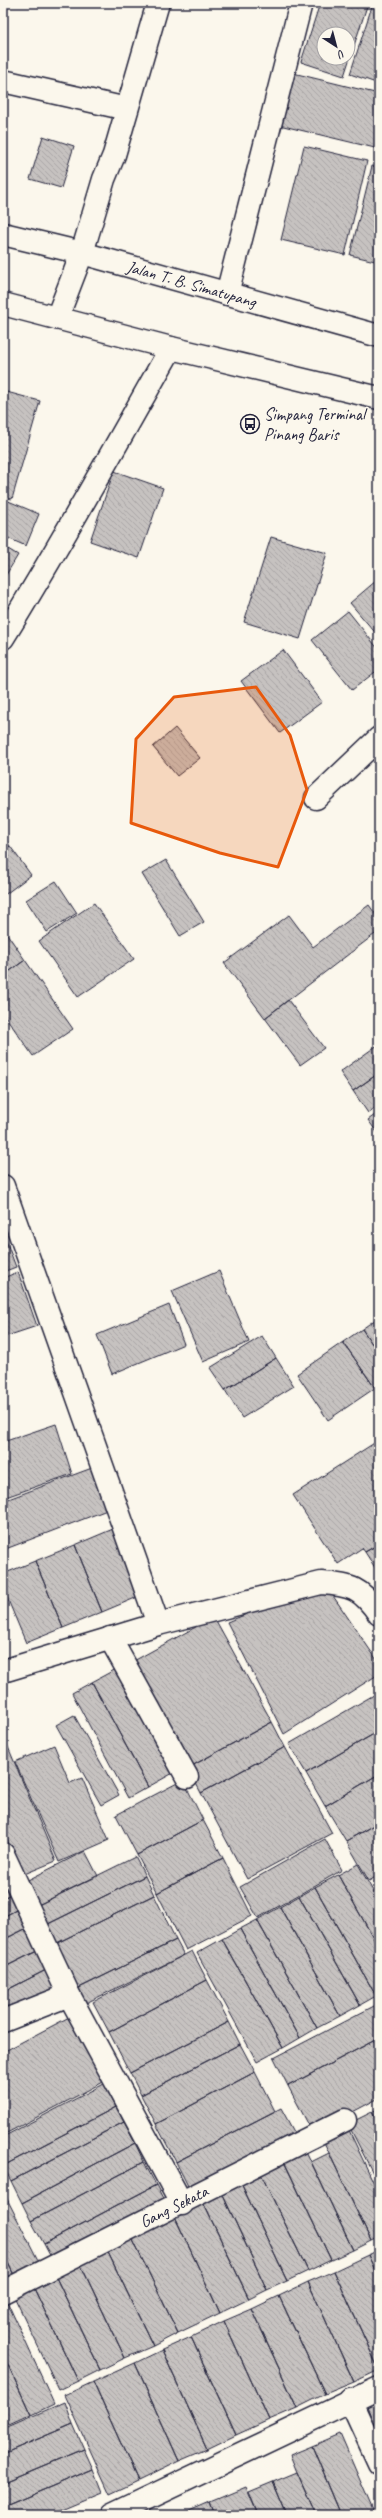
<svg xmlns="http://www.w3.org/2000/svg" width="382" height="2518" viewBox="0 0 382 2518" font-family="Caveat,sans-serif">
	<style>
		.building { fill: url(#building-back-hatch); stroke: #22223b; fill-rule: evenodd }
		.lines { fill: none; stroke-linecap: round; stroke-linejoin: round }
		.minor-casing { stroke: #22223b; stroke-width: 25 }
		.major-casing { stroke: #22223b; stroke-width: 25 }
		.minor { stroke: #fbf7ec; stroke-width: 22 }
		.major { stroke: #fbf7ec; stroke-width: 22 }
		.marked { fill: #e8590c; fill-opacity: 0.2; stroke: #e8590c; stroke-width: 3; stroke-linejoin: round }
		.labels { text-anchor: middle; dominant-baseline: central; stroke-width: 3; stroke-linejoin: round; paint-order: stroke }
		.street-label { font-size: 17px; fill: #22223b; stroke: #fbf7ec }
		.poi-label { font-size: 17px; fill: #22223b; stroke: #fbf7ec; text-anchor: start }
	</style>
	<defs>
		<pattern id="building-back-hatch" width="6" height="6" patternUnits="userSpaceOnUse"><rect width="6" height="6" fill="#c6c2c0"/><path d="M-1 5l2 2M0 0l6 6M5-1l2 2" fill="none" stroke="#aaa6a6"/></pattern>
	</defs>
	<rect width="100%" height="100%" fill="#fbf7ec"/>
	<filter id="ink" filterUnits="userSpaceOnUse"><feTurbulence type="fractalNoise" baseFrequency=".025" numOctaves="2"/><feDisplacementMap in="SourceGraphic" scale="8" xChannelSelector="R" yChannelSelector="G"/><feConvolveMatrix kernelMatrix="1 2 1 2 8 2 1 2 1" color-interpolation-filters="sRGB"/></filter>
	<g filter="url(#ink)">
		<!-- building -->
		<path class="building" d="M 320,3 L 368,3 L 344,76 L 301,62 ZM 324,34 L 348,34 L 348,58 L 324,58 Z
			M 373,3 L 379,3 L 379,84 L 350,74 Z
			M 289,72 L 379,94 L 379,149 L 275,124 Z
			M 43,136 L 74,146 L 61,188 L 30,179 Z
			M 304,146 L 367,161 L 345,255 L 281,240 Z
			M 372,166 L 379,167 L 379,262 L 350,255 Z
			M 3,391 L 40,401 L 12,499 L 3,497 Z
			M 114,471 L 163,488 L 139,558 L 90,541 Z
			M 6,500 L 39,514 L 26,546 L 3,536 L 3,508 Z
			M 271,537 L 327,553 L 300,639 L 244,622 Z
			M 3,546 L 18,555 L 3,580 Z
			M 377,580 L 379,583 L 379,637 L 350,603 Z
			M 348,611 L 379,650 L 379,669 L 352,690 L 312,640 Z
			M 283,650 L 322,702 L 280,733 L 241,681 Z
			M 175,728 L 200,758 L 177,776 L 153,747 Z
			M 3,836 L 10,846 L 3,852 Z
			M 10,846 L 31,875 L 3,896 L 3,852 Z
			M 166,860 L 204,922 L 180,936 L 142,874 Z
			M 56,881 L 77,913 L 47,932 L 26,900 Z
			M 94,903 L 134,959 L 78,997 L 39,941 Z
			M 369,905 L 379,919 L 379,931 L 265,1018 L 224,963 L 289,915 L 313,947 Z
			M 3,928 L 25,960 L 3,976 Z
			M 25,960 L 73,1029 L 33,1056 L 3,1013 L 3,976 Z
			M 288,1000 L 324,1048 L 300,1065 L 265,1018 Z
			M 379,1044 L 379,1073 L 353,1091 L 340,1072 Z
			M 379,1073 L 379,1105 L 368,1113 L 353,1091 Z
			M 379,1112 L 379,1135 L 368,1120 Z
			M 5,1238 L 16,1267 L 3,1272 L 3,1239 Z
			M 219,1271 L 249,1342 L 203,1362 L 172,1291 Z
			M 18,1272 L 37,1326 L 7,1336 L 3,1326 L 3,1278 Z
			M 169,1305 L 184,1344 L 112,1374 L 97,1335 Z
			M 379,1317 L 379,1354 L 362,1329 Z
			M 362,1329 L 379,1354 L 379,1385 L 375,1388 L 343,1342 Z
			M 262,1336 L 276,1358 L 225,1390 L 210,1368 Z
			M 343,1342 L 375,1388 L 328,1420 L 297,1374 Z
			M 276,1358 L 294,1386 L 242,1418 L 225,1390 Z
			M 56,1424 L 72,1474 L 3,1498 L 3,1442 Z
			M 379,1440 L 379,1544 L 365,1552 L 362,1548 L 338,1564 L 293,1495 Z
			M 92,1468 L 107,1510 L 3,1550 L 3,1501 Z
			M 113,1529 L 140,1596 L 102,1612 L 75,1545 Z
			M 379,1544 L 379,1574 L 365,1552 Z
			M 75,1545 L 102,1612 L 63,1628 L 35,1561 Z
			M 35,1561 L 63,1628 L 26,1643 L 3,1588 L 3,1574 Z
			M 307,1590 L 331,1593 L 379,1663 L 379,1674 L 284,1734 L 227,1622 Z
			M 214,1617 L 272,1722 L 188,1768 L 130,1663 Z
			M 118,1668 L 175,1772 L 148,1787 L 92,1682 Z
			M 92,1682 L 148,1787 L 128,1798 L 72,1693 Z
			M 379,1692 L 379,1731 L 306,1773 L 289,1744 Z
			M 74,1715 L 119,1795 L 101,1805 L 56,1725 Z
			M 272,1722 L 285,1747 L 201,1793 L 188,1768 Z
			M 379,1731 L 379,1774 L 325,1806 L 306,1773 Z
			M 3,1735 L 56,1861 L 22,1875 L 3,1829 Z
			M 54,1745 L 70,1783 L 82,1778 L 109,1840 L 59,1862 L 15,1762 Z
			M 285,1747 L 332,1833 L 247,1879 L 201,1793 Z
			M 379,1774 L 379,1822 L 346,1841 L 325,1806 Z
			M 183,1780 L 203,1820 L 137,1855 L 116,1815 Z
			M 203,1820 L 223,1858 L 157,1893 L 137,1855 Z
			M 379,1822 L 379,1875 L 369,1881 L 346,1841 Z
			M 325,1839 L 342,1870 L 258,1918 L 240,1887 Z
			M 85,1851 L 98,1876 L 36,1906 L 24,1882 Z
			M 135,1857 L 145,1876 L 46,1925 L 36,1906 Z
			M 223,1858 L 252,1916 L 186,1950 L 157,1893 Z
			M 358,1864 L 379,1902 L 379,1948 L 338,1875 Z
			M 338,1875 L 379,1948 L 379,1994 L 376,1996 L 315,1887 Z
			M 145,1876 L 154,1895 L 55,1944 L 46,1925 Z
			M 3,1879 L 11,1894 L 3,1898 Z
			M 379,1879 L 379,1891 L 374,1882 Z
			M 315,1887 L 376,1996 L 360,2005 L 299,1896 Z
			M 11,1894 L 18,1909 L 3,1917 L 3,1898 Z
			M 154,1895 L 176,1940 L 77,1989 L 55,1944 Z
			M 299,1896 L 360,2005 L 340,2016 L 280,1907 Z
			M 280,1907 L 340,2016 L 317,2028 L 257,1920 Z
			M 18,1909 L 27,1928 L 3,1940 L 3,1917 Z
			M 257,1920 L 317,2028 L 300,2038 L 240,1929 Z
			M 27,1928 L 39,1950 L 3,1968 L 3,1940 Z
			M 240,1929 L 300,2038 L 283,2048 L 222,1939 Z
			M 222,1939 L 283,2048 L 257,2062 L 197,1953 Z
			M 176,1940 L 184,1955 L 84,2004 L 77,1989 Z
			M 39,1950 L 48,1969 L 3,1992 L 3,1968 Z
			M 192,1951 L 207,1980 L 109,2032 L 93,2002 Z
			M 48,1969 L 59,1992 L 3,2020 L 3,1992 Z
			M 207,1980 L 229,2022 L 130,2073 L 109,2032 Z
			M 376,2005 L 379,2010 L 379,2038 L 288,2086 L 274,2058 Z
			M 73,2015 L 107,2080 L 3,2135 L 3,2052 Z
			M 229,2022 L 240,2044 L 141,2095 L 130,2073 Z
			M 379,2038 L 379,2098 L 313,2133 L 288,2086 Z
			M 240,2044 L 255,2072 L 156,2124 L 141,2095 Z
			M 255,2072 L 275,2111 L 176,2162 L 156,2124 Z
			M 104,2084 L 116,2107 L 3,2166 L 3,2137 Z
			M 116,2107 L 124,2122 L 11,2181 L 3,2166 Z
			M 281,2108 L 299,2141 L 193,2196 L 176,2162 Z
			M 379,2108 L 379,2125 L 372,2112 Z
			M 372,2112 L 379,2125 L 379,2185 L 348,2124 Z
			M 124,2122 L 135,2143 L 22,2203 L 11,2181 Z
			M 347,2126 L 379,2194 L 379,2237 L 371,2241 L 322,2138 Z
			M 135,2143 L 144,2162 L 31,2221 L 22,2203 Z
			M 306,2151 L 353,2250 L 331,2260 L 284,2162 Z
			M 329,2153 L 371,2241 L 353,2250 L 311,2162 Z
			M 283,2159 L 331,2260 L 308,2271 L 259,2170 Z
			M 144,2162 L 156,2185 L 44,2244 L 31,2221 Z
			M 259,2170 L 308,2271 L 287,2281 L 239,2179 Z
			M 239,2179 L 287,2281 L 267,2290 L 220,2189 Z
			M 156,2185 L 167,2206 L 55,2265 L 44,2244 Z
			M 220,2189 L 267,2290 L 249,2299 L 201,2198 Z
			M 3,2191 L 42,2268 L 17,2281 L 3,2253 Z
			M 201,2198 L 249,2299 L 220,2313 L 172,2211 Z
			M 172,2211 L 220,2313 L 178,2333 L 129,2232 Z
			M 129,2232 L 178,2333 L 153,2346 L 104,2244 Z
			M 104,2244 L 153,2346 L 125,2358 L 77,2257 Z
			M 379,2250 L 379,2279 L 368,2255 Z
			M 3,2253 L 17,2281 L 3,2288 Z
			M 368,2255 L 379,2279 L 379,2370 L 334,2271 Z
			M 77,2257 L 125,2358 L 100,2370 L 52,2269 Z
			M 52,2269 L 100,2370 L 78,2381 L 30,2280 Z
			M 334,2271 L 379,2370 L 354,2382 L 308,2282 Z
			M 30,2280 L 78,2381 L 59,2390 L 10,2288 Z
			M 308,2282 L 354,2382 L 325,2394 L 279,2296 Z
			M 279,2296 L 325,2394 L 297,2408 L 252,2309 Z
			M 5,2297 L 54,2404 L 31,2415 L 3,2354 L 3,2298 Z
			M 252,2309 L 297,2408 L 269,2420 L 224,2321 Z
			M 224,2321 L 269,2420 L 236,2435 L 191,2337 Z
			M 191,2337 L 236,2435 L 207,2449 L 162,2350 Z
			M 162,2350 L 207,2449 L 179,2461 L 135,2363 Z
			M 3,2354 L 31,2415 L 9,2425 L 3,2411 Z
			M 135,2363 L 179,2461 L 138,2481 L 93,2382 Z
			M 93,2382 L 138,2481 L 110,2494 L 65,2395 Z
			M 379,2389 L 379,2437 L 363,2396 Z
			M 65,2402 L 73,2424 L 3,2454 L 3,2429 Z
			M 73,2424 L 84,2449 L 3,2483 L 3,2454 Z
			M 340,2434 L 375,2515 L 341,2515 L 312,2446 Z
			M 312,2446 L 341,2515 L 316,2515 L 297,2472 L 290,2455 Z
			M 84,2449 L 93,2469 L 3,2507 L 3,2483 Z
			M 93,2469 L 102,2492 L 47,2515 L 3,2515 L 3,2507 Z
			M 297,2472 L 316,2515 L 287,2515 L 273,2482 Z
			M 273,2482 L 287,2515 L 258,2515 L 249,2492 Z
			M 246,2487 L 258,2515 L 215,2515 L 210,2502 Z
			M 210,2502 L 215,2515 L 180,2515 Z"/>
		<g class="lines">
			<!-- minor casing -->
			<g class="minor-casing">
				<g id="minor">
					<path d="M 3,81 L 127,109"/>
					<path d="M 227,294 L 301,3"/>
					<path d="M 57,318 L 82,253 L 104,179 L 114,155 L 158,3"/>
					<path d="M 3,638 C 62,543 116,445 171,348"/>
					<path d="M 316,798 L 379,738"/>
					<path d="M 3,1186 L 158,1624"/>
					<path d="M 110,1638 L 187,1777"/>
					<path d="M 3,1671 L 158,1624 L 321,1583 C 351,1585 361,1588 379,1614"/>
					<path d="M 3,1854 L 69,1995 L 182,2204"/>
					<path d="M 3,2021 L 69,1995"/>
					<path id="s1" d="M 3,2292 L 345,2120"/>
					<path d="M 350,2400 L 379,2463"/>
					<path d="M 112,2515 L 379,2388"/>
				</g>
			</g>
			<!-- major casing -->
			<g class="major-casing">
				<g id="major">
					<path id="s2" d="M 3,234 L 82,253 L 379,336"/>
					<path d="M 3,304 L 171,348 L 379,398"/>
				</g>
			</g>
			<!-- minor -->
			<use href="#minor" class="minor"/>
			<!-- major -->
			<use href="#major" class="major"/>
		</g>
	</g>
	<!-- marked area -->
	<path class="marked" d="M 256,687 L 290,735 L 307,790 L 278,867 L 220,853 L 131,823 L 136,739 L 174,697 Z"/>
	<!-- icons -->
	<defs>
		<g id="bus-ring" transform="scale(1)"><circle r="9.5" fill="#fbf7ec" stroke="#22223b" stroke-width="1.5"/><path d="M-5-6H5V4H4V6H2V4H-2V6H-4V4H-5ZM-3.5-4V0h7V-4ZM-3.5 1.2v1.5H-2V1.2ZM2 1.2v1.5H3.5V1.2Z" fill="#22223b"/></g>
	</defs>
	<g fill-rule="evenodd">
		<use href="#bus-ring" x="250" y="424"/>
	</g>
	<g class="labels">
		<!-- street labels -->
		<g class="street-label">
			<text stroke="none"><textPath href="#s2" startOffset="195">Jalan T. B. Simatupang</textPath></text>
			<text stroke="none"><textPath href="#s1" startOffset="191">Gang Sekata</textPath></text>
		</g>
		<!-- poi labels -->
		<g class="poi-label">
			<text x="264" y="414">Simpang Terminal<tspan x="264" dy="20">Pinang Baris</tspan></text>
		</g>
	</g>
	<!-- margin -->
	<rect width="382" height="2518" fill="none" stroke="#fbf7ec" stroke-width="16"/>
	<rect x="8" y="8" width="366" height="2502" fill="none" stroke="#22223b" stroke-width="1.5" filter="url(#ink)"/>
	<!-- north arrow -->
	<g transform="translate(336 46) rotate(144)"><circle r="19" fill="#fbf7ec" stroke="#a4a2a5"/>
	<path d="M0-3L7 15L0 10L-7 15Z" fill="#22223b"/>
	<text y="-6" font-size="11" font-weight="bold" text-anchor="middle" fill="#22223b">U</text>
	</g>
</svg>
